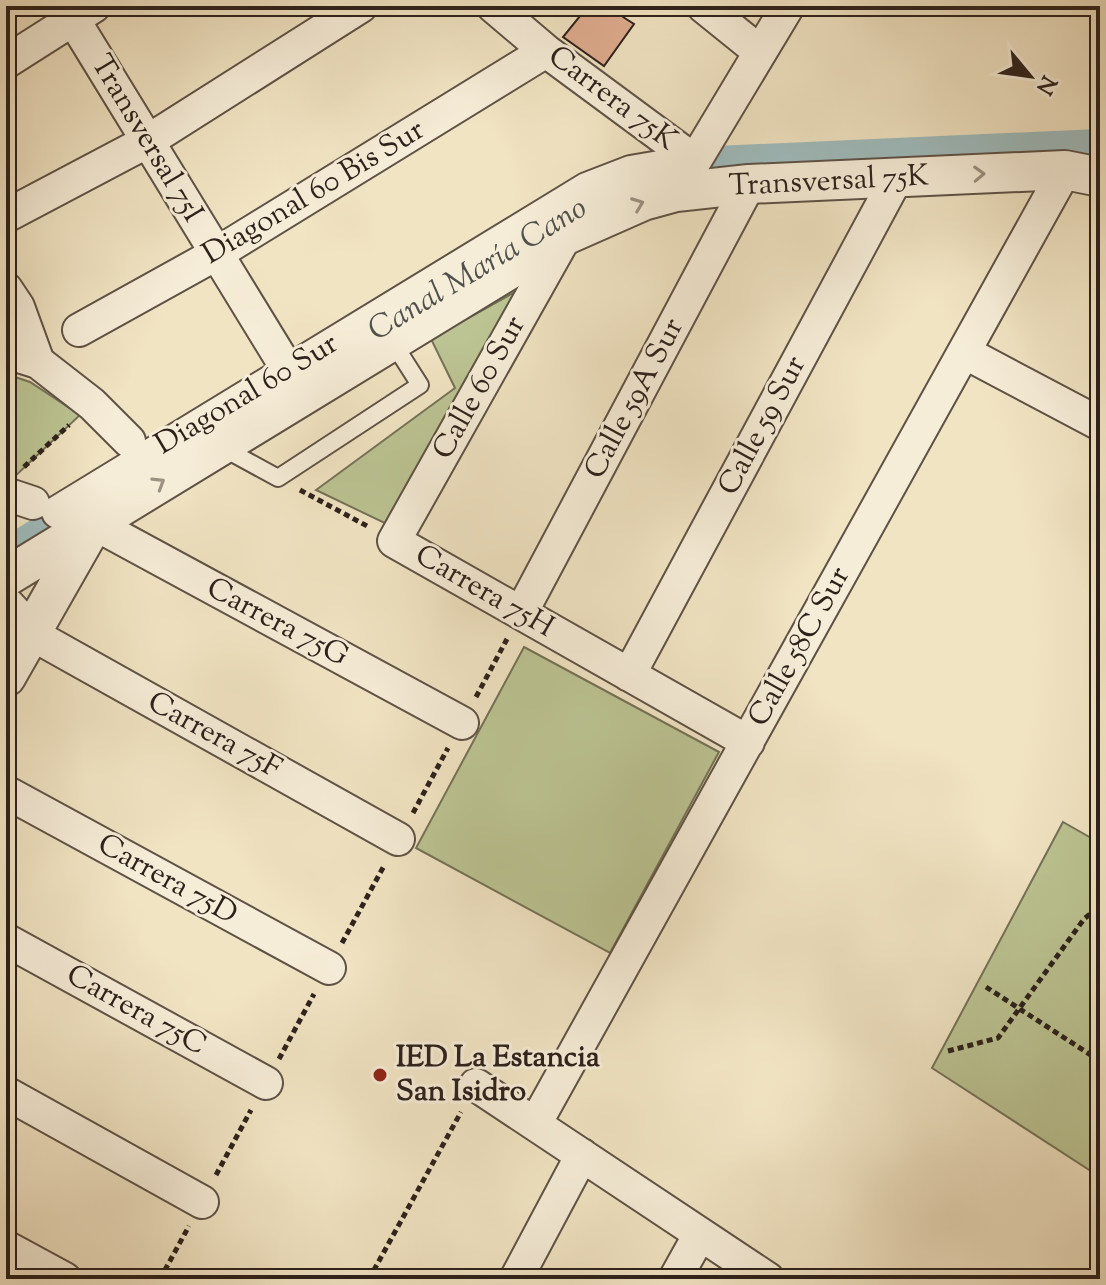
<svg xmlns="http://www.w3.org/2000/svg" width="1106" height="1285" viewBox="0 0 1106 1285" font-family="'Sorts Mill Goudy',serif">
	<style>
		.green { fill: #bcc493; stroke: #747258; stroke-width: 2 }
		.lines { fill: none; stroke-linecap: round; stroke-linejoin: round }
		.canal { stroke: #9fbcbe; stroke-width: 32 }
		.building { fill: #dfad90; stroke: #2d211c; stroke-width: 2 }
		.service-casing { stroke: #5e5246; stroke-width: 20 }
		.minor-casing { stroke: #5e5246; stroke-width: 36 }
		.tertiary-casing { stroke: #5e5246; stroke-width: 42 }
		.path { stroke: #2d211c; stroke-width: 5; stroke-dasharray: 6 4; stroke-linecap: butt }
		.service { stroke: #f6edd8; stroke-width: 16 }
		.minor { stroke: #f6edd8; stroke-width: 32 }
		.tertiary { stroke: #f6edd8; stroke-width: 38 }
		.oneway { stroke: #9c9183 }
		.poi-dot { fill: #8f2418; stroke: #f6edd8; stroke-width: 3 }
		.labels { text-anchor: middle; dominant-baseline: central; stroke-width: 6; stroke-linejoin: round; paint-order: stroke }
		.street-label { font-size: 30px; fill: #2d211c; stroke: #f6edd8 }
		.poi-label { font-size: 30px; font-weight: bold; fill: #2d211c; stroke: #f6edd8; text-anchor: start }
		.water-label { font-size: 32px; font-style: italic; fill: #4f504d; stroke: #f6edd8 }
	</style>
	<rect width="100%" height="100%" fill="#f1e4c3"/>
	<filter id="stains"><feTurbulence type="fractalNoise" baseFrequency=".0025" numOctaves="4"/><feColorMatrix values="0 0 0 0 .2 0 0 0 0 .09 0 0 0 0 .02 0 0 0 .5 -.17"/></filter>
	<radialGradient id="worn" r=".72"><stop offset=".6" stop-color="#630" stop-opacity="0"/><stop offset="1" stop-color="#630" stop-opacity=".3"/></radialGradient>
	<!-- green -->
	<path class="green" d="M 531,283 L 393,527 L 316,490 L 455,388 L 431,339 Z
		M 6,374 L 30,382 L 80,415 L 10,481 L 6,480 Z
		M 524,647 L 719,752 L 610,953 L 416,848 Z
		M 1063,822 L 1100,843 L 1100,1177 L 932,1068 Z"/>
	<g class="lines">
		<!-- canal -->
		<path class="canal" d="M 671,176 L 716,162 L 1099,145
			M 6,554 L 89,503"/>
	</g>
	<!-- building -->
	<path class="building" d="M 588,6 L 622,6 L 623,17 L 634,24 L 604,66 L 563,37 Z"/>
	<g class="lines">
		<!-- service casing -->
		<g class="service-casing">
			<path id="service" d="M 223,448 L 278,478 L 420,385 L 392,341"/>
		</g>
		<!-- minor casing -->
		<g class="minor-casing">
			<path id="minor" d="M 65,6 L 299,388
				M 493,6 L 546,51 L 695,161
				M 703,6 L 760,52
				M 6,62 L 94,6
				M 684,179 L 788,6
				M 6,216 L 148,141 L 361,6
				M 566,235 L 394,541 L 748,742
				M 6,289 L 18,307 L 38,362
				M 79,330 L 216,254 L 546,51
				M 6,352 L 38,362 L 92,404 L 129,441
				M 964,352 L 1100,424
				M 6,494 L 33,503
				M 58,512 L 587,189 L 631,172 L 695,161
				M 93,523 L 462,723
				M 521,613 L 749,184
				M 30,633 L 398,839
				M 629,675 L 897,177
				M 6,792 L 329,968
				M 6,940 L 266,1083
				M 476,1085 L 768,1279
				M 6,1093 L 202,1202
				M 535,1124 L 1065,170
				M 6,1247 L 65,1279
				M 516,1279 L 582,1155
				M 675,1279 L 700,1234"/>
		</g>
		<!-- tertiary casing -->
		<g class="tertiary-casing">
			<path id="tertiary" d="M 6,577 L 566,235 L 643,201 L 676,192 L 749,184 L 1065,170 L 1100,177
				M 6,607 L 30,633
				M 6,677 L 92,526"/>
		</g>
		<!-- path -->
		<path class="path" d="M 24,467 L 69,425
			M 300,490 L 369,527
			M 476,697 L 507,639
			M 413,813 L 448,748
			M 342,943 L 385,864
			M 986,987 L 1100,1061
			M 948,1051 L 998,1038 L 1084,919 L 1100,906
			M 279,1059 L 314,994
			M 216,1175 L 251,1110
			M 160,1279 L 189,1226
			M 369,1279 L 461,1112"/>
		<!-- service -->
		<use href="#service" class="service"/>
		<!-- minor -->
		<use href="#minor" class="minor"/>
		<!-- tertiary -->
		<use href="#tertiary" class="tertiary"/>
	</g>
	<!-- one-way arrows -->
	<defs><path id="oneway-chevron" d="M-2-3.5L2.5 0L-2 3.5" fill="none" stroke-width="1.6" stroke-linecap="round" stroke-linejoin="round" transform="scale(2)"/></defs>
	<g class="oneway">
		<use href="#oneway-chevron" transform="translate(979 174) rotate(-2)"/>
		<use href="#oneway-chevron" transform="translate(638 204) rotate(-21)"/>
		<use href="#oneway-chevron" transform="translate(159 483) rotate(-32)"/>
	</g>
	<!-- markers -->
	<circle class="poi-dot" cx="380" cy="1075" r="8"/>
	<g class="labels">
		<!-- street labels -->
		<g class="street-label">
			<text transform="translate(612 99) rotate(37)">Carrera 75K</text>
			<text transform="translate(146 139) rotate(59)">Transversal 75I</text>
			<text transform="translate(829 182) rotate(-3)">Transversal 75K</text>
			<text transform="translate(314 193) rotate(-31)">Diagonal 60 Bis Sur</text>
			<text transform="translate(480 388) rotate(-61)">Calle 60 Sur</text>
			<text transform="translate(247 395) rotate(-31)">Diagonal 60 Sur</text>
			<text transform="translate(635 399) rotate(-62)">Calle 59A Sur</text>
			<text transform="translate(763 426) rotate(-62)">Calle 59 Sur</text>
			<text transform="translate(484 592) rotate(30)">Carrera 75H</text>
			<text transform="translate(277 623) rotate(28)">Carrera 75G</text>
			<text transform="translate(800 647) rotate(-61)">Calle 58C Sur</text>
			<text transform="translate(214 736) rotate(29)">Carrera 75F</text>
			<text transform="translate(167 880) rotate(29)">Carrera 75D</text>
			<text transform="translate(136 1011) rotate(29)">Carrera 75C</text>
		</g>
		<!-- poi labels -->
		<g class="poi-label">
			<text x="396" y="1058">IED La Estancia<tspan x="396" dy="34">San Isidro</tspan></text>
		</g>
		<!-- water labels -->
		<g class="water-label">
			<text transform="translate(478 270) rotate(-31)">Canal María Cano</text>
		</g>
	</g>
	<!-- margin -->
	<rect width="1106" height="1285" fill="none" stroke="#f1e4c3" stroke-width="32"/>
	<rect x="8" y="8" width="1090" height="1269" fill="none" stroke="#2d211c" stroke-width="4"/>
	<rect x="16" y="16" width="1074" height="1253" fill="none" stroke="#2d211c" stroke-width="2"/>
	<!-- north arrow -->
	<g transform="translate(1030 76) rotate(119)" stroke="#f6edd8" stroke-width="6" paint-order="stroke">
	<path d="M0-6L14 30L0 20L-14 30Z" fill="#2d211c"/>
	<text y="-12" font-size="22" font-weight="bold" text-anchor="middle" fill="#2d211c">N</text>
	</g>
	<rect width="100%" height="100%" filter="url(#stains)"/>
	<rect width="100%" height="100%" fill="url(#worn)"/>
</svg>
